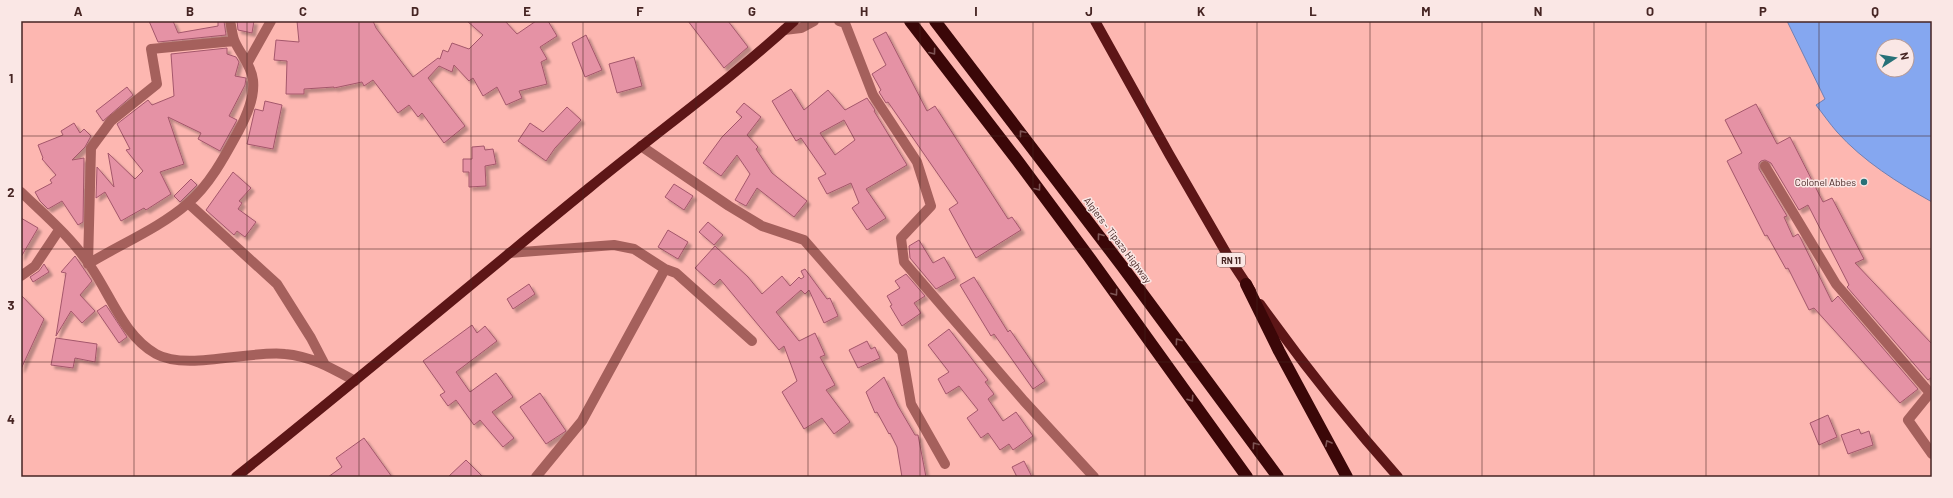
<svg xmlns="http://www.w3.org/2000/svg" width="1953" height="498" viewBox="0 0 1953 498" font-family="Barlow,sans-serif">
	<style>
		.water { fill: #85a7f0; stroke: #7280b2; fill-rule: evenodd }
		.building { fill: #e592a5; stroke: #a4576b; fill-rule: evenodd; filter: url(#shadow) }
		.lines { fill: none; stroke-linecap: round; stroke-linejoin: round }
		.minor { stroke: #a5605c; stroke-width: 10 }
		.major { stroke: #5d1617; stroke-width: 10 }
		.highway { stroke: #3b0708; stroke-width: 12 }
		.oneway { stroke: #7e5555 }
		.grid { fill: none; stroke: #462523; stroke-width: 1; stroke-opacity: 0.55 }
		.poi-dot { fill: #277178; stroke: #fae7e5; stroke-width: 1.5 }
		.labels { text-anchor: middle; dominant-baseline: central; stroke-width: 3; stroke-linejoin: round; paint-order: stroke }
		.shield { fill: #fae7e5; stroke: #7c5f5d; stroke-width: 1 }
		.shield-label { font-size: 9px; font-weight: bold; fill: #462523 }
		.poi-label { font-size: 10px; fill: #462523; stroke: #fae7e5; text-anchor: end }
		.street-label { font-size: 10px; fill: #462523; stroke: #fae7e5 }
		.neatline { fill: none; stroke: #462523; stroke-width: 1.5 }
		.grid-label { font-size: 13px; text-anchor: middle; font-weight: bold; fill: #462523 }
	</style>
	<defs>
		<filter id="shadow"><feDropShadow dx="3.5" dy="3.5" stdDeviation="1" flood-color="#0004"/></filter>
	</defs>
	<rect width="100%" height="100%" fill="#fdb7b1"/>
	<!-- water -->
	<path class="water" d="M 1787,21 L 1932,21 L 1932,202 C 1898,183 1863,161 1837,132 C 1830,124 1823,114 1816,105 L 1825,99 ZM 1883,46 L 1907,46 L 1907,70 L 1883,70 Z"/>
	<!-- building -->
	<path class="building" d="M 149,21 L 173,21 L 178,33 L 218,26 L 218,21 L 224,21 L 226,35 L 158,42 Z
		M 237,21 L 254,21 L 252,33 L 238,30 Z
		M 297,21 L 373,21 L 376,28 L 413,77 L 438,58 L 440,59 L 443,50 L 448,52 L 452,43 L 469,49 L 483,35 L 467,21 L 505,21 L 517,34 L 536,21 L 548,21 L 557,36 L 540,47 L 547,59 L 541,62 L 547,84 L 519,91 L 522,98 L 506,105 L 497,87 L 483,96 L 473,78 L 469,81 L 454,65 L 452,72 L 439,66 L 428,78 L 465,126 L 444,143 L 422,113 L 418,117 L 409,105 L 398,113 L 373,80 L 364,86 L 362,82 L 334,88 L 334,87 L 304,89 L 304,94 L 286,94 L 287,61 L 274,60 L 276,40 L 299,42 Z
		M 688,21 L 728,21 L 748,47 L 724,68 Z
		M 886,32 L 927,111 L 935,106 L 1008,219 L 1012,217 L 1021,230 L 976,258 L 949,209 L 958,203 L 888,102 L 886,103 L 879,92 L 881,90 L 872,74 L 886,65 L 873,39 Z
		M 586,35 L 602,70 L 585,77 L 572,43 Z
		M 227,48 L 227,54 L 236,57 L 239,62 L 235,76 L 246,78 L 245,85 L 229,116 L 237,120 L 220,151 L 198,139 L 201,133 L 168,117 L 184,164 L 160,172 L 171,194 L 146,210 L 144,208 L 121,221 L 105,192 L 96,198 L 97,167 L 114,187 L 108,153 L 135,179 L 143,171 L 126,150 L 130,149 L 117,124 L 148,100 L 152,105 L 174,96 L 171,54 Z
		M 634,57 L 642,86 L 617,93 L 609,64 Z
		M 127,87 L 133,95 L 103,121 L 96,111 Z
		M 791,89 L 804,110 L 828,90 L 845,110 L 867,98 L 875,110 L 874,111 L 907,165 L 866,189 L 886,218 L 867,230 L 852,208 L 859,203 L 851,183 L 827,194 L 818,178 L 826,174 L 801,138 L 796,141 L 772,101 ZM 844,120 L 855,140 L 835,155 L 820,133 Z
		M 265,101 L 282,105 L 273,149 L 247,144 L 255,109 L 263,111 Z
		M 744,103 L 761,117 L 747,135 L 758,147 L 756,149 L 772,173 L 807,201 L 794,217 L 757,188 L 746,206 L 735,200 L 750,174 L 737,155 L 721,176 L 703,163 L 722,137 L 742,117 L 736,112 Z
		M 1756,104 L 1777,144 L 1790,137 L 1823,202 L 1832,198 L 1864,259 L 1855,263 L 1932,344 L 1932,377 L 1928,380 L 1847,287 L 1849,285 L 1808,205 L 1799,210 L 1771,163 L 1765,160 L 1761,161 L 1759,163 L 1759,169 L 1787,216 L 1784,217 L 1793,237 L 1798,234 L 1800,237 L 1832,302 L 1838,296 L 1918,389 L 1900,403 L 1814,308 L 1809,310 L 1788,268 L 1786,269 L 1767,235 L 1765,236 L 1727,161 L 1742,153 L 1725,120 Z
		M 567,107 L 581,120 L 555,148 L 546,161 L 518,141 L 530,123 L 543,132 Z
		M 74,123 L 80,133 L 84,129 L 91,136 L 85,147 L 72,160 L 84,158 L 83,222 L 78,225 L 62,201 L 48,209 L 40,201 L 35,192 L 52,183 L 50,180 L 56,175 L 42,159 L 43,158 L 38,145 L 63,135 L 61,131 Z
		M 484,146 L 485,150 L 493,149 L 496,164 L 485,166 L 486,186 L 469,187 L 469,172 L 463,172 L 463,159 L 472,159 L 472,147 Z
		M 233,172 L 251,188 L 239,201 L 242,203 L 238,209 L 256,222 L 245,237 L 237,231 L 234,235 L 206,210 Z
		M 191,179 L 197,185 L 180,202 L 174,196 Z
		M 674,184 L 693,196 L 684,210 L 665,197 Z
		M 21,218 L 38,228 L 21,257 Z
		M 708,222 L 723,235 L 714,245 L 699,232 Z
		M 668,230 L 688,242 L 678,259 L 658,247 Z
		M 919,240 L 933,263 L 944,257 L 956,278 L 936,289 L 910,258 L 909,246 Z
		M 715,246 L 748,277 L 762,294 L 782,276 L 790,286 L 799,277 L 801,279 L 804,277 L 801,271 L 805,269 L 827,299 L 830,298 L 838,316 L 824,323 L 809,290 L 805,294 L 801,290 L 776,312 L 799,341 L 815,333 L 825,355 L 820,357 L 835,385 L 826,390 L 850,422 L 834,434 L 822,418 L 804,429 L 782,392 L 797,381 L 784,346 L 779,350 L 720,279 L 714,285 L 695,268 Z
		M 75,256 L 92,281 L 80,295 L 95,311 L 82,323 L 71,311 L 56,336 L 66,273 L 61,272 Z
		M 44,264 L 49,272 L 33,282 L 30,277 L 39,271 Z
		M 906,274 L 925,296 L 914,303 L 921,313 L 902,326 L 890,306 L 892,305 L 887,296 L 900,288 L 895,281 Z
		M 974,277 L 1008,332 L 1010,330 L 1045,381 L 1033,389 L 994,334 L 991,336 L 960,285 Z
		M 529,284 L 535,294 L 513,309 L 507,299 Z
		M 21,295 L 44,319 L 21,369 Z
		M 106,305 L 127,337 L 119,343 L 97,311 Z
		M 472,325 L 477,333 L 485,326 L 497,341 L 456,372 L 470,392 L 496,373 L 513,397 L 492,412 L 514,438 L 503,447 L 480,420 L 474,425 L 456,400 L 448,406 L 440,395 L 445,392 L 423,361 Z
		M 949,329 L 988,380 L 985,382 L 994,394 L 988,399 L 1003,421 L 1016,412 L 1033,436 L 1013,450 L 1009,444 L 1000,450 L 988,433 L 981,438 L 967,418 L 978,410 L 959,386 L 946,394 L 938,379 L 949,372 L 928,345 Z
		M 56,338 L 97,344 L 95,362 L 75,358 L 73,368 L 51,365 Z
		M 867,341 L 871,349 L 875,347 L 880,358 L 858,368 L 849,350 Z
		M 884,377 L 898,406 L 915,435 L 918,435 L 926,477 L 902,477 L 897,447 L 890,433 L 889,434 L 877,412 L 875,413 L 866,392 Z
		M 540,393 L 566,431 L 546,444 L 520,407 Z
		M 1828,415 L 1837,437 L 1819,445 L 1810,423 Z
		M 1859,429 L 1861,434 L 1869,431 L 1873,445 L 1848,454 L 1841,435 Z
		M 364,438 L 392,477 L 328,477 L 342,467 L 336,458 Z
		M 466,460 L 483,477 L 448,477 Z
		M 1024,461 L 1032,477 L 1017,477 L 1012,467 Z"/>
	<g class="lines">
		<!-- minor -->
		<path class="minor" d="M 839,21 L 845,23 L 873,95 L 917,162 L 931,206 L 901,238 L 904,262 L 1024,401 L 1094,477
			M 784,30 L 801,28 L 814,21
			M 248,62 L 271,21
			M 641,146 L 729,206 L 762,226 L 804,240 L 902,352 L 911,404 L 945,464
			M 1765,166 L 1836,284 L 1930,393 L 1908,420 L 1932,454
			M 21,192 C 45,215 73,239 91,267 C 111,296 124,336 156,354 C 186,371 249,350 285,354 C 311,356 333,369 355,381
			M 188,203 L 277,284 L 311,338 L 324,363
			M 509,253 L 614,245 L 634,249 L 665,269 L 676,273 L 752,341
			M 88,264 L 91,148 L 111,121 L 157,84 L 151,49 L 234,41
			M 88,264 C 119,245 161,227 187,204 C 209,186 225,156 238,132 C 246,117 255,98 253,80 C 251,65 241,55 235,42 C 232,36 232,28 230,21
			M 21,276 L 35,266 L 59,230
			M 536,477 L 582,421 L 665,269"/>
		<!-- major -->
		<path class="major" d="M 1095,21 L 1169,154 L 1228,256 L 1251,291
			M 1260,304 C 1303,364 1349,422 1398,477
			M 236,477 C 355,382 471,284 589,188 C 657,132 729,81 794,21"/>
		<!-- highway -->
		<path class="highway" d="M 910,21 L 1017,160 L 1089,257 L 1247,477
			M 935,21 L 1122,266 L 1278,477
			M 1246,284 L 1279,351 L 1347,477"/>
	</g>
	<!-- one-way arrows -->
	<defs><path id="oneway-chevron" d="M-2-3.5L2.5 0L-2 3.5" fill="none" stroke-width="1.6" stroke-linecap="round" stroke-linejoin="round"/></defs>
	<g class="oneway">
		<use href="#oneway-chevron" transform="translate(933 52) rotate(53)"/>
		<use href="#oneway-chevron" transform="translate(1022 133) rotate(-128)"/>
		<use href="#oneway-chevron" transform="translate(1038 188) rotate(53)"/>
		<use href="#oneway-chevron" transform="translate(1100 236) rotate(-127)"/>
		<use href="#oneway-chevron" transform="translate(1115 293) rotate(54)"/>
		<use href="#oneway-chevron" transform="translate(1178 341) rotate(-126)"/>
		<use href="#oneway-chevron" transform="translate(1191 399) rotate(55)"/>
		<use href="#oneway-chevron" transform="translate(1328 443) rotate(-119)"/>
		<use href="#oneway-chevron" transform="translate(1255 445) rotate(-126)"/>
	</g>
	<!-- grid -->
	<path class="grid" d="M 134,21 L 134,477M 247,21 L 247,477M 359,21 L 359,477M 471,21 L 471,477M 583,21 L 583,477M 696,21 L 696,477M 808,21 L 808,477M 920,21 L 920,477M 1033,21 L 1033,477M 1145,21 L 1145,477M 1257,21 L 1257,477M 1370,21 L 1370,477M 1482,21 L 1482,477M 1594,21 L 1594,477M 1706,21 L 1706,477M 1819,21 L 1819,477M 21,136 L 1932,136M 21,249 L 1932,249M 21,362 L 1932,362"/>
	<!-- markers -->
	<circle class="poi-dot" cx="1864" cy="182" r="4"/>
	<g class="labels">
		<!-- shield labels -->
		<rect class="shield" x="1217" y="253" width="28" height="14" rx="3"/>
		<g class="shield-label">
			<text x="1231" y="260">RN 11</text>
		</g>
		<!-- poi labels -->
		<g class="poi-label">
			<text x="1856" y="182">Colonel Abbes</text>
		</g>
		<!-- street labels -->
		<g class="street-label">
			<text transform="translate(1118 240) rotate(53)">Algiers - Tipaza Highway</text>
		</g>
	</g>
	<!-- border -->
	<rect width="1953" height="498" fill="none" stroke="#fae7e5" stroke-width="44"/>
	<!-- north arrow -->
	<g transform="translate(1895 58) rotate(78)"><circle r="19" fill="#fae7e5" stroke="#b29997"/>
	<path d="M0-3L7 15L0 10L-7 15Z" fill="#277178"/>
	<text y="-6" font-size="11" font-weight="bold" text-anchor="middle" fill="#462523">N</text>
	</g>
	<rect x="22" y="22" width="1909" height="454" class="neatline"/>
	<g class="grid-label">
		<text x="78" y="16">A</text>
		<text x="190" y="16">B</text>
		<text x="303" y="16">C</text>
		<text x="415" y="16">D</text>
		<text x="527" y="16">E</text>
		<text x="640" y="16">F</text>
		<text x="752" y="16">G</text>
		<text x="864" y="16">H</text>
		<text x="976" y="16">I</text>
		<text x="1089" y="16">J</text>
		<text x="1201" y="16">K</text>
		<text x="1313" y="16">L</text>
		<text x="1426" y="16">M</text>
		<text x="1538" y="16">N</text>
		<text x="1650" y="16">O</text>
		<text x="1763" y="16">P</text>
		<text x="1875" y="16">Q</text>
		<text x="11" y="83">1</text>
		<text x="11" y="197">2</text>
		<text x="11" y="310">3</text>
		<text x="11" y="424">4</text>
	</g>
</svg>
